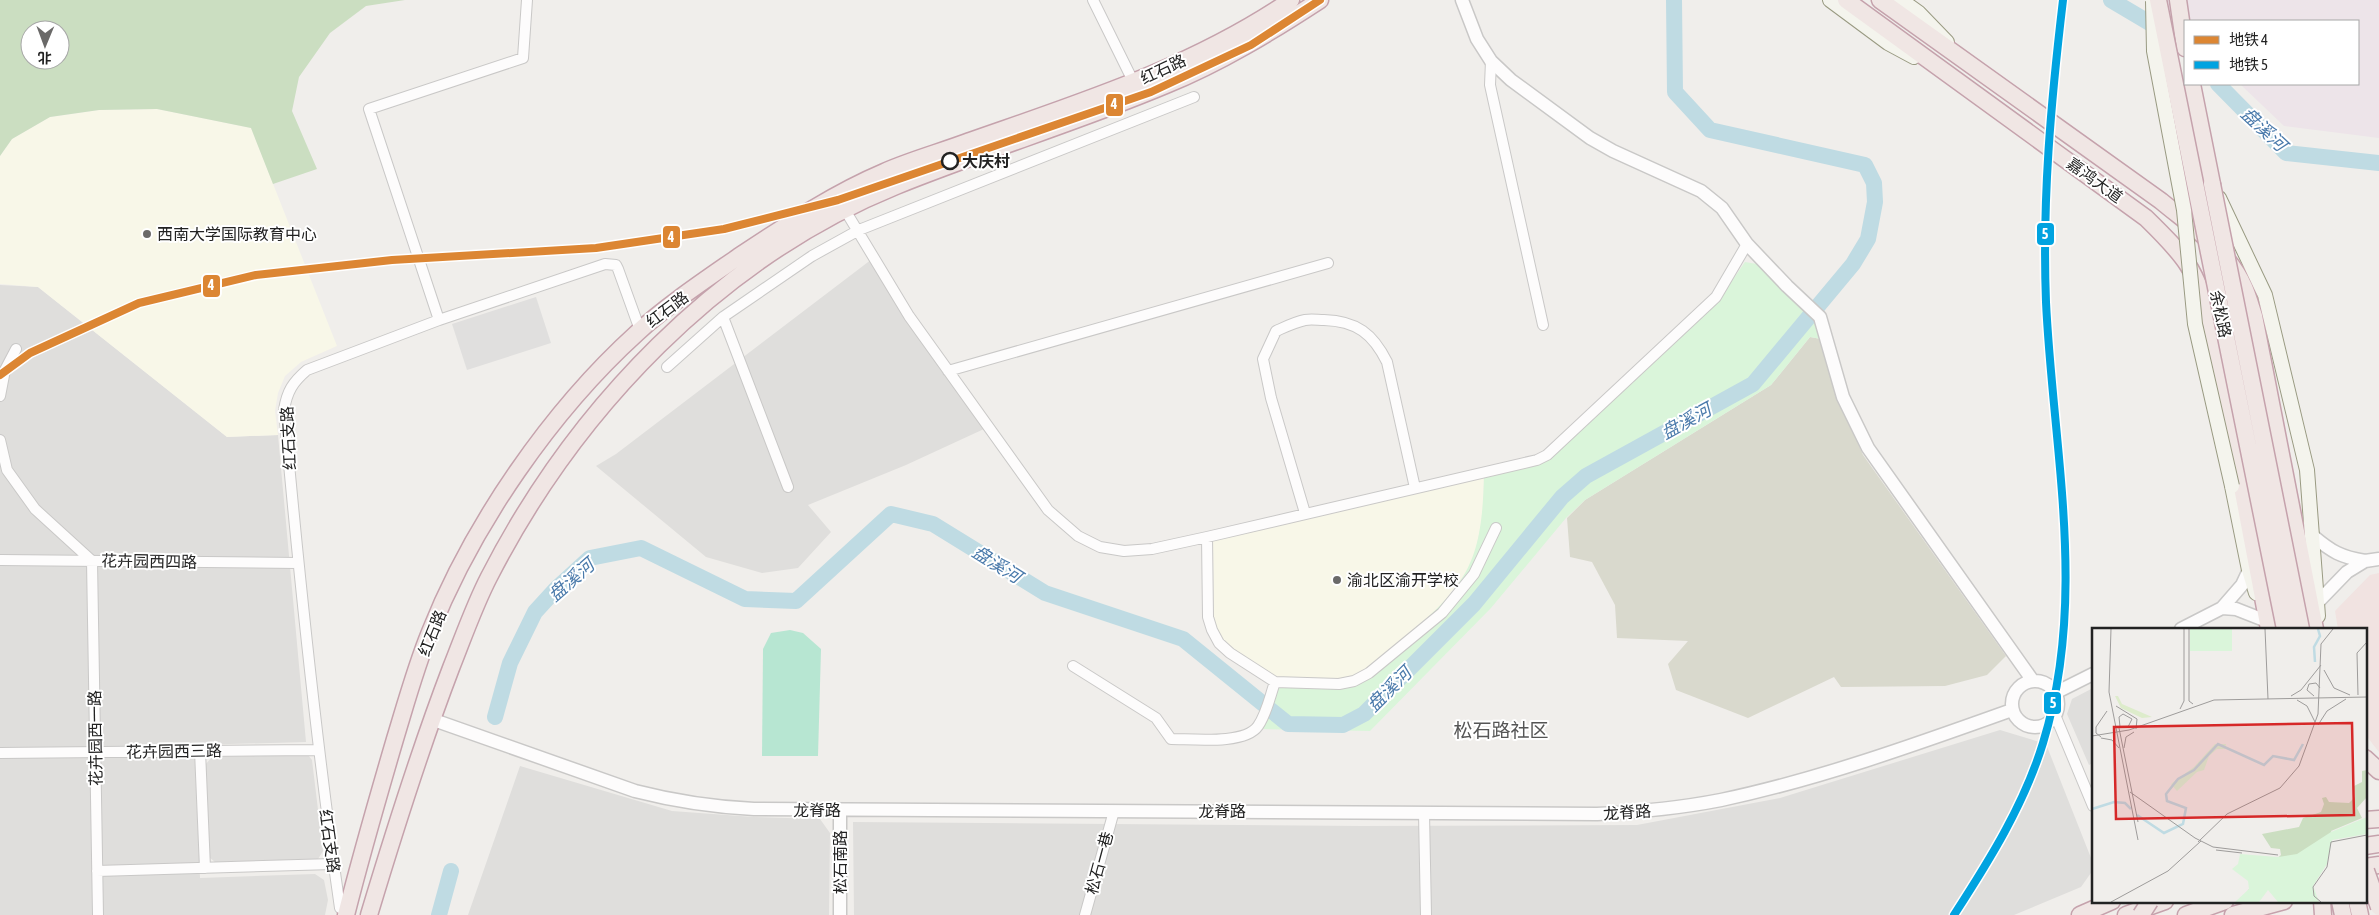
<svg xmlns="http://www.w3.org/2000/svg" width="2379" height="915" viewBox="0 0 2379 915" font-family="'Asap Condensed','Noto Sans SC',sans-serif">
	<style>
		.residential { fill: #dfdedc }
		.commercial { fill: #f1e3e1 }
		.industrial { fill: #ede4e9 }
		.education { fill: #f8f7e8 }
		.construction { fill: #d9d9cd }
		.forest { fill: #cbdec1; fill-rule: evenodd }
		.park { fill: #daf5da }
		.pitch { fill: #b7e6d2 }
		.parking { fill: #e0dfde }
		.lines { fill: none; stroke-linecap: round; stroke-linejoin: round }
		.river { stroke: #bfdbe3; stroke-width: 16 }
		.minor-casing { stroke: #c9c8c7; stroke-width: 12 }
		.tertiary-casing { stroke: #c9c8c7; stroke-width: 15 }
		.secondary-casing { stroke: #999a82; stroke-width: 16 }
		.trunk-casing { stroke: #c5a2ac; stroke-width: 19 }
		.minor { stroke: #fdfcfc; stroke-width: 10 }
		.tertiary { stroke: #fdfcfc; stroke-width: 12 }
		.secondary { stroke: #f4f4ed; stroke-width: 14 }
		.trunk { stroke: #f0e6e4; stroke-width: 16 }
		.secondary-bridge-casing { stroke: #999a82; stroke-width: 16; stroke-linecap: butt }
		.trunk-bridge-casing { stroke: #c5a2ac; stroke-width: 19; stroke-linecap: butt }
		.secondary-bridge { stroke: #f4f4ed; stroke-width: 14 }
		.trunk-bridge { stroke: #f0e6e4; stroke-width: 16 }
		.metro-1-casing { stroke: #fff; stroke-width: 11 }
		.metro-2-casing { stroke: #fff; stroke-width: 11 }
		.metro-1 { stroke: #dc8633; stroke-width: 8 }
		.metro-2 { stroke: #00a3e0; stroke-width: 8 }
		.stop-dot { fill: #fff; stroke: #222; stroke-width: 2.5 }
		.poi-dot { fill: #6a6968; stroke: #fff; stroke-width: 2 }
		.labels { text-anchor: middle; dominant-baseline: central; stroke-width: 4; stroke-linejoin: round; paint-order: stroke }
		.street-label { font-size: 16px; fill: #222; stroke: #fff }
		.stop-label { font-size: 16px; font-weight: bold; fill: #222; stroke: #fff; text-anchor: start }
		.poi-label { font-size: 16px; fill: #222; stroke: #fff; text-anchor: start }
		.water-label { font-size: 18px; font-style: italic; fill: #4a7aab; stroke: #fff }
		.quarter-label { font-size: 19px; fill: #555; stroke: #fff }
		.inset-river { fill: none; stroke: #bfdbe3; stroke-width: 2.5 }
		.inset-road { fill: none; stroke: #9e9c9b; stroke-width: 1 }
		.view { fill: #d62828; fill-opacity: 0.15; stroke: #d62828; stroke-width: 2.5 }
		.inset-edge { fill: none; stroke: #222; stroke-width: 2.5 }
		.line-badge { stroke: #fff; stroke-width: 2 }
		.badge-label { font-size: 14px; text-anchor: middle; font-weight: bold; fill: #fff }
	</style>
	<rect width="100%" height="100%" fill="#f0eeeb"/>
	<!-- residential -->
	<path class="residential" d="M 876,256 L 984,429 L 906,465 L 808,505 L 831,532 L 798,568 L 762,573 L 706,557 L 596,466 L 616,454 Z
		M 0,285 L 38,287 L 227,437 L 278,435 L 306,742 L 194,745 L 200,878 L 315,874 L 324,880 L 328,900 L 325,915 L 0,915 Z
		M 2093,688 L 2093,763 L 2089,765 L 2067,714 L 2072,699 Z
		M 2000,730 L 2046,744 L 2093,863 L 2093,870 L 2081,887 L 2014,915 L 854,915 L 853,822 L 1361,826 L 1637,825 L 1780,798 Z
		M 308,755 L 312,760 L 323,851 L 318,859 L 215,862 L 209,857 L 205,765 L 212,757 Z
		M 520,766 L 672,811 L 754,817 L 820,819 L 830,833 L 829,915 L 468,915 Z"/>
	<!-- commercial -->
	<path class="commercial" d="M 2379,573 L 2379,752 L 2365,734 L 2365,629 L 2338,629 L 2335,611 L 2370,575 Z"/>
	<!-- industrial -->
	<path class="industrial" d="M 2148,0 L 2379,0 L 2379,138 L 2284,126 L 2240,84 L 2358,84 L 2358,21 L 2185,21 L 2185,30 L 2165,11 Z"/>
	<!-- education -->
	<path class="education" d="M 157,109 L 251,128 L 337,346 L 301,362 L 285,376 L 278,393 L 275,411 L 278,435 L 227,437 L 38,287 L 0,284 L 0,156 L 12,139 L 50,117 L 99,110 Z
		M 1484,475 L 1483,516 L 1475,553 L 1467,571 L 1439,608 L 1368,669 L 1353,677 L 1338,680 L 1278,678 L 1233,649 L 1222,639 L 1216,626 L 1214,616 L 1213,539 Z"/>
	<!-- construction -->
	<path class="construction" d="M 1810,337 L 1821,339 L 1838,397 L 1863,455 L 2006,656 L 1987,675 L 1945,686 L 1841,687 L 1834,677 L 1748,718 L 1676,690 L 1668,664 L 1688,641 L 1617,638 L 1615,605 L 1592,562 L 1570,557 L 1567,518 L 1585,500 L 1771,385 Z"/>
	<!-- forest -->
	<path class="forest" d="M 0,0 L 405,0 L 366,6 L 330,33 L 299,77 L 292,111 L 317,169 L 273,184 L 251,128 L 157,109 L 99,110 L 50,117 L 12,139 L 0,156 ZM 30,30 L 60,30 L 60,60 L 30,60 Z"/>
	<!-- park -->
	<path class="park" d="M 1745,262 L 1757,264 L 1814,322 L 1821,339 L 1810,337 L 1771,385 L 1585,500 L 1566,518 L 1491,608 L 1370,731 L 1263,729 L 1278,678 C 1301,679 1331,685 1353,676 C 1372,670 1387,653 1402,640 C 1468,584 1482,563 1484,475 L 1536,463 L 1720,298 Z"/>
	<!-- pitch -->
	<path class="pitch" d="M 790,630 L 803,633 L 821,649 L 818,756 L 762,756 L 763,649 L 771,633 Z"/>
	<!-- parking -->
	<path class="parking" d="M 536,297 L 551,343 L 467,370 L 452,324 Z"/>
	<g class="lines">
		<!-- river -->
		<path class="river" d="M 2111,0 L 2165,32
			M 2218,84 L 2286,153 L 2379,163
			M 495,717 L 510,663 L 535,612 L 556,589 L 590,558 L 641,548 L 745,599 L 796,601 L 891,514 L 933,524 L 1045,593 L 1183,639 L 1288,724 L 1343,725 L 1364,714 L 1474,604 L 1562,497 L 1586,476 L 1753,384 L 1853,264 L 1868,239 L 1875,202 L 1874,183 L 1865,165 L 1710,130 L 1675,92 L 1674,0
			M 439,915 L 451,871"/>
		<!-- minor casing -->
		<g class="minor-casing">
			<path id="minor" d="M 1093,0 L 1134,83
				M 1491,61 L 1490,85 L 1543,325
				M 845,210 L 909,316 L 1048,510 L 1078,536 L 1100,547 L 1124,551 L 1152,549 L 1207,537 L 1537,460 L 1547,455 L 1716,297 L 1747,244
				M 723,317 L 788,487
				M 439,320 L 369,109 L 523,58 L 527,0
				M 667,367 L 723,317 L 812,256 L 859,230 L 1194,97
				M 948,371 L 1328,263
				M 0,396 L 5,370 L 16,349
				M 0,440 L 7,470 L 35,509 L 92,561 L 98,915
				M 1305,513 L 1271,398 L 1263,359 L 1276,331 C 1285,327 1295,322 1305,320 C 1311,319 1318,320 1324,320 C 1357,321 1373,334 1387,362 L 1415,488
				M 1207,537 L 1208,617 L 1212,630 L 1219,643 L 1230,653 L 1275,682 L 1339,684 L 1354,681 L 1369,673 L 1442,613 L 1474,574 L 1496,528
				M 0,560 L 298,563
				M 1073,666 L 1156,718 L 1171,739 C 1192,739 1245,745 1258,726 C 1267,713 1270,696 1275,682
				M 2055,715 L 2093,806
				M 200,751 L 205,868
				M 0,753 L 317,750
				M 1424,813 L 1426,915
				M 97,871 L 333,864
				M 340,908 C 316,742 299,576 284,410 C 287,391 293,382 307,370 L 439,320 L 605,264 L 616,265 L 618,269 L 640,330
				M 1085,915 L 1114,811"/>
		</g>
		<!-- tertiary casing -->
		<g class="tertiary-casing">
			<path id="tertiary" d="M 1462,0 L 1477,39 L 1491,61 L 1511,80 L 1590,138 L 1613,151 L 1701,191 L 1722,208 L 1747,244 L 1787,286 L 1820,317 L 1843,397 L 1868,448 L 2033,681
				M 2313,536 C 2332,552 2341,557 2365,561 L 2347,572 L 2317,603
				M 2365,561 L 2379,559
				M 2249,570 L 2242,585 L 2222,608 L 2236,609 L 2264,620
				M 2181,629 L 2222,608
				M2012 704a23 23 0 1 1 46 0a23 23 0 1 1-46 0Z
				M 2055,693 L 2093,674
				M 431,719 L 635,791 C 674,801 713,807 754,809 L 1597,814 C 1638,812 1680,808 1721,800 C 1820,779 1917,744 2012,710
				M 840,915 L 840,810"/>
		</g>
		<!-- secondary casing -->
		<g class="secondary-casing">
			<path id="secondary" d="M 1830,0 L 1888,43 L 1914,57
				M 1901,0 L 1919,13 L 1947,42
				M 2219,198 L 2265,295 L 2307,470 L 2318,616
				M 2232,486 L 2249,570 L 2256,593"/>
		</g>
		<!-- trunk casing -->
		<g class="trunk-casing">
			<path id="trunk" d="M 1846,0 L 2146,218 C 2185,256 2197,270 2211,324 L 2269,629
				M 1880,0 L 2161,201 C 2191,226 2228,250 2244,287 C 2248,296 2251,307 2254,316 L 2315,629
				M 2178,0 L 2185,48
				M 2192,84 L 2212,184
				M 2365,758 L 2379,771
				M 2365,820 L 2379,819
				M 2365,846 L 2379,844
				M 2365,867 L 2379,865
				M 2322,901 L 2323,915
				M 2340,901 L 2343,915
				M 2357,901 L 2360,915
				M 346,915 C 361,856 378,797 395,739 C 406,703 416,666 430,632 C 473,524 551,411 637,333 C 666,306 705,280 738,257 C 785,226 832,194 884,172 C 911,160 941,152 970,141 C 1081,102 1193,67 1291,0
				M 369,915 C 394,832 420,749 451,668 C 463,638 474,606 489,577 C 575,409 719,258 896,186 C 985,150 1078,122 1166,85 C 1220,63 1271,32 1320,0
				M 2080,915 L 2112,901
				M 2126,915 L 2165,901
				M 2186,915 L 2225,901
				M 2233,915 L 2284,901"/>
		</g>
		<!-- minor -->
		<use href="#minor" class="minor"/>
		<!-- tertiary -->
		<use href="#tertiary" class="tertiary"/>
		<!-- secondary -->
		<use href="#secondary" class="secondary"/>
		<!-- trunk -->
		<use href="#trunk" class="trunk"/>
		<!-- secondary-bridge casing -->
		<g class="secondary-bridge-casing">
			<path id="secondary-bridge" d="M 2153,1 L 2154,51 L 2184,210 L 2195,324 L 2232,486"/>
		</g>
		<!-- trunk-bridge casing -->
		<g class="trunk-bridge-casing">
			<path id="trunk-bridge" d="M 2158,0 L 2285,629
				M 2212,184 L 2301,629
				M 2366,871 L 2379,907
				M 2141,915 L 2150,901"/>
		</g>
		<!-- secondary-bridge -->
		<use href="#secondary-bridge" class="secondary-bridge"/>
		<!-- trunk-bridge -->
		<use href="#trunk-bridge" class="trunk-bridge"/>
		<!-- metro-1 casing -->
		<g class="metro-1-casing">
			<path id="metro-1" d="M 0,375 L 30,353 L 139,303 L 256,275 L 392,260 L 596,248 L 724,229 L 838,200 L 1151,92 L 1251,45 L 1320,0"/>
		</g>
		<!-- metro-2 casing -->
		<g class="metro-2-casing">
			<path id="metro-2" d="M 1954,915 C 1989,861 2024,805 2043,743 C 2088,597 2053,450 2046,302 C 2042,200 2051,101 2063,0"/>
		</g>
		<!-- metro-1 -->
		<use href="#metro-1" class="metro-1"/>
		<!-- metro-2 -->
		<use href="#metro-2" class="metro-2"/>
	</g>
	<!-- markers -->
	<circle class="stop-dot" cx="950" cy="161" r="8"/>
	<g class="poi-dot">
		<circle cx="147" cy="234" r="5"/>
		<circle cx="1337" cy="580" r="5"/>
	</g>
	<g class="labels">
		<!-- street labels -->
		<g class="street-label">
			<text transform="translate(1163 69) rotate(-25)">红石路</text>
			<text transform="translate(2095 180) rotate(36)">嘉鸿大道</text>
			<text transform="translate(667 309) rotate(-37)">红石路</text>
			<text transform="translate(2221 314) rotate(78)">余松路</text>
			<text transform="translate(288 438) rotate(-93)">红石支路</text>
			<text transform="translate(149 561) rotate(1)">花卉园西四路</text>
			<text transform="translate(432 633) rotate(-68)">红石路</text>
			<text transform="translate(95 738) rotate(-91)">花卉园西一路</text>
			<text transform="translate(174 751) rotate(-1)">花卉园西三路</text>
			<text x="817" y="810">龙脊路</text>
			<text x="1222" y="811">龙脊路</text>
			<text transform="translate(1627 812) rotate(-4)">龙脊路</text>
			<text transform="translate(330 841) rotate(82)">红石支路</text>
			<text transform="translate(840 862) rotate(-90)">松石南路</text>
			<text transform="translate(1099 863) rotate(-75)">松石一巷</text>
		</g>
		<!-- stop labels -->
		<g class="stop-label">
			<text x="962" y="161">大庆村</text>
		</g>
		<!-- poi labels -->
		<g class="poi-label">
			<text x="157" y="234">西南大学国际教育中心</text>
			<text x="1347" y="580">渝北区渝开学校</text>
		</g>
		<!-- water labels -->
		<g class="water-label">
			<text transform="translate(2264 129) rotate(43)">盘溪河</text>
			<text transform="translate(1686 421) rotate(-29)">盘溪河</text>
			<text transform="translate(997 564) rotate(32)">盘溪河</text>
			<text transform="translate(571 580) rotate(-41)">盘溪河</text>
			<text transform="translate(1389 689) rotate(-45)">盘溪河</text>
		</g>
		<!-- quarter labels -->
		<g class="quarter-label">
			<text x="1501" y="730">松石路社区</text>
		</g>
	</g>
	<!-- overview -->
	<g transform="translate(2092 628)">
		<rect width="275" height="275" fill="#f0eeeb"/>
		<path d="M 23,68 L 26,68 L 30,76 L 60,89 L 50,90 L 29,80 Z" fill="#ddeccb"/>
		<path d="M 275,142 L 275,169 L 265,180 L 270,190 L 239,203 L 241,209 L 150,270 L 157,261 L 157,253 L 189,227 L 188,221 L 179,220 L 170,206 L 207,199 L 211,190 L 229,184 L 232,176 L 230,170 L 234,169 L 237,174 L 257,175 L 263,169 L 262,158 L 270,154 L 270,143 Z" fill="#cbdec1"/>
		<path d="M 98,1 L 140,1 L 140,23 L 98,23 ZM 123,116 L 134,116 L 133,121 L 125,121 L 117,128 L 112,142 L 105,144 L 85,163 L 79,156 L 102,139 ZM 275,189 L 275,206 L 240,212 L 235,236 L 221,258 L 227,274 L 186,274 L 176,262 L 167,274 L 143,274 L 157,261 L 156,253 L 140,241 L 146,236 L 148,226 L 186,229 L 205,226 L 239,204 Z" fill="#daf5da"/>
		<path class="inset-river" d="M 223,34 L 222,19 L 228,8 L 226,1M 0,181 L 22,174 L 33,175 L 39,181M 45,187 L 72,205 L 91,196 L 94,180 L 75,173 L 74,166 L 86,151 L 102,142 L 126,116 L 172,137 L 181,128 L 202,132 L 211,116"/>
		<path class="inset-road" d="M 19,1 L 17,64 L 46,212M 97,1 L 97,73 L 101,76M 173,1 L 176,71M 232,42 L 242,60 L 258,67M 266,67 L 265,25 L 275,14M 199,68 L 209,62 L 229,37M 222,68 L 215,62 L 217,56 L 224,55 L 228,60M 205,72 L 215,78 L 223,94M 24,78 L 45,91 L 44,101M 88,81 L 92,73 L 92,1M 226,97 L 235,83 L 254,71M 28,99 L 27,89 L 31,86 L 40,91 L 36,99M 27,100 L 46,194M 0,108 L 37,102 L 122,72 L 275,69M 9,109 L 4,105 L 4,99 L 15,83M 9,110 L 20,112 L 27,120M 32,120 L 34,109 L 42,104M 38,164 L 103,210 L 121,219 L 186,227M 106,214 L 135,186 L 188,160 L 207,138 L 226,86 L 229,16 L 241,1M 124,222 L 150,225M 19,274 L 76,243 L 109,213M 229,274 L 222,268 L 221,259 L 235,239 L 239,214 L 275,207"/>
		<path class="view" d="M 260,95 L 262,187 L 24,191 L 22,99 Z"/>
		<rect width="275" height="275" class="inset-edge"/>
	</g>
	<g class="line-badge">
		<rect x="1105" y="93" width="19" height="24" rx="5" fill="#dc8633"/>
		<rect x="2036" y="222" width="19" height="24" rx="5" fill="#00a3e0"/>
		<rect x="662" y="225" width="19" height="24" rx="5" fill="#dc8633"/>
		<rect x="202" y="274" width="19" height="24" rx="5" fill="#dc8633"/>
		<rect x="2043" y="691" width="19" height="24" rx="5" fill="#00a3e0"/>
	</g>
	<g class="badge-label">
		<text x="1114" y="109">4</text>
		<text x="2045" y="239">5</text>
		<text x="671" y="242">4</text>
		<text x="211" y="290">4</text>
		<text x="2053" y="708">5</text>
	</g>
	<!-- legend -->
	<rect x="2184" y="20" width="175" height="65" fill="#ffffff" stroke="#a7a7a7"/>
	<rect x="2194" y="36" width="25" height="8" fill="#dc8633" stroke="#a7a7a7"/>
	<text x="2229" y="45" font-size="15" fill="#222222">地铁 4</text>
	<rect x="2194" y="61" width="25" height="8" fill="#00a3e0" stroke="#a7a7a7"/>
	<text x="2229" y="70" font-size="15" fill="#222222">地铁 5</text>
	<!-- north arrow -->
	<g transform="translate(45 45) rotate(181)"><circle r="24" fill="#ffffff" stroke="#a7a7a7"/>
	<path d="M0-4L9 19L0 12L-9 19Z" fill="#6a6968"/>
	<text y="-8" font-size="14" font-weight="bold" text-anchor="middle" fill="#222222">北</text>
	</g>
</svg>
